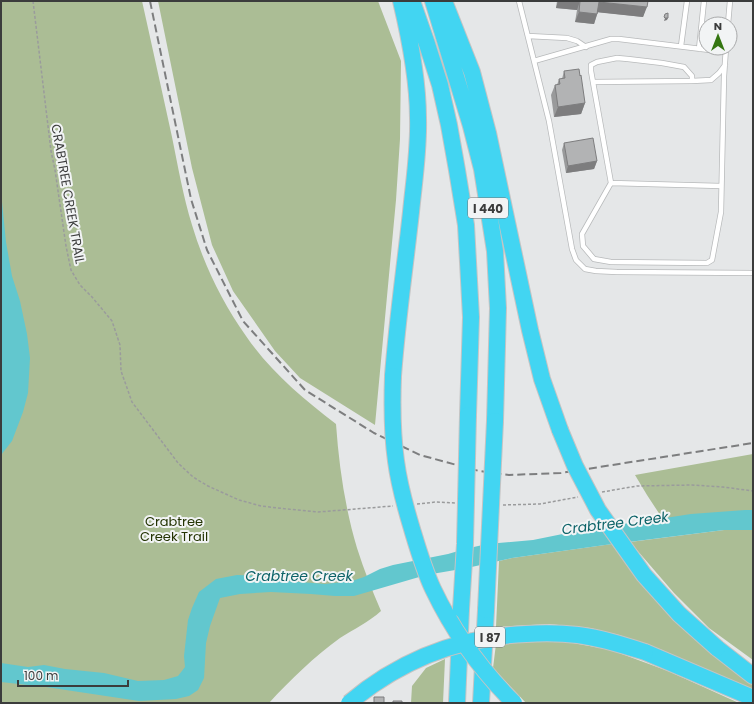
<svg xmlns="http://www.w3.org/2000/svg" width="754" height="704" viewBox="0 0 754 704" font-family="Poppins,sans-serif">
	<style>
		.green { fill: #abbd95 }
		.water { fill: #62c7ce }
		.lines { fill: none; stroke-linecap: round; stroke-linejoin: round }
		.lane-casing { stroke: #b8babb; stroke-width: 6 }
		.highway-casing { stroke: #c4c4c4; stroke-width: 18 }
		.path { stroke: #9a9b9c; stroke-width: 1.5; stroke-dasharray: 3 2; stroke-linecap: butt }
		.lane { stroke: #fff; stroke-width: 4.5 }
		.highway { stroke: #42d5f2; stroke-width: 16 }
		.rail { stroke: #7d7e7f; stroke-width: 2; stroke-dasharray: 8 4; stroke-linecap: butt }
		.highway-bridge-casing { stroke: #c4c4c4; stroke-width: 18; stroke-linecap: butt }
		.highway-bridge { stroke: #42d5f2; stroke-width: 16 }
		.wall { fill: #999a9b }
		.shaded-wall { fill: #7d7d7e }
		.building { fill: #b2b3b4; stroke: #7d7d7e }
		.labels { text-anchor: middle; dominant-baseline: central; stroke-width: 4; stroke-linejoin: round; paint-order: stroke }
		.shield { fill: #f2f4f5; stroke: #727374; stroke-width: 1 }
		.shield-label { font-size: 12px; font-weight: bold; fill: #3b3c3c }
		.street-label { font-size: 13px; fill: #3b3c3c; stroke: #f2f4f5 }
		.park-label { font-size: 13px; fill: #243403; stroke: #f2f4f5 }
		.water-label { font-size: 14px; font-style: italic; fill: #0c6368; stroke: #f2f4f5 }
	</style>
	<rect width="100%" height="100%" fill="#e5e7e8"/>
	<!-- green -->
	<path class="green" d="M 1,1 L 142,1 C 152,46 162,91 172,137 C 178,166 183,196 192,225 C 204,265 222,302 246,336 C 270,371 302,398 336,424 C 339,466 345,508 357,548 C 364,570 372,590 381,611 C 369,622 354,629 340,638 C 314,657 291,679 269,703 L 1,703 L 1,353 L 14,356 L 1,261 Z
		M 158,1 L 378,1 L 401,61 L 400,139 L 396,200 L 375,425 L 300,378 L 275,351 L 233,291 L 212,245 L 192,168 Z
		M 753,454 L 753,522 L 666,524 L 647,495 L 635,475 Z
		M 724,530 L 753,530 L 753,660 L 709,628 L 674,593 L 630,542 Z
		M 612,544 L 640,582 L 753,683 L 753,689 L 702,668 L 662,650 L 619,635 L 590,628 L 549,624 L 496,627 L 499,561 L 512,558 Z
		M 532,641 L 568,642 L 611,650 L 668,671 L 739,703 L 526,703 L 493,668 L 496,644 Z
		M 445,659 L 443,703 L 411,703 L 412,686 L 426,668 Z"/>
	<!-- water -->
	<path class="water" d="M 1,192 L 6,242 L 12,276 L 20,301 L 27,334 L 30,358 L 28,393 L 23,412 L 12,441 L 1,455 L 2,338 L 1,332 Z
		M 745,510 L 753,510 L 753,530 L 724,530 L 605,545 L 512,558 L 467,568 L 426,575 L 354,596 L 335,596 L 311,594 L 271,592 L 240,594 L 220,598 L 210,626 L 206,643 L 204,678 L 198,690 L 189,696 L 176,699 L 139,701 L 46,687 L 1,682 L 1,663 L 28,667 L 44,665 L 65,669 L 104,673 L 138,681 L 164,680 L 178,676 L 185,667 L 184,656 L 188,620 L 192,608 L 199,592 L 216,579 L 237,575 L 260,576 L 289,581 L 325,584 L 352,581 L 364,577 L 380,569 L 393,565 L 448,554 L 465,549 L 487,544 L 533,540 L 607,525 L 633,523 L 691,514 Z"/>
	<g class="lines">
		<!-- lane casing -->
		<g class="lane-casing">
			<path id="lane" d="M 519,1 L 549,121 L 572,249 L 576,260 L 585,269 L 596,271 L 617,272 L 753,273
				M 728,24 L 730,1
				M 528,36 L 567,38 L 577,41 L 586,47
				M 681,46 L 687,1
				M 699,49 L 704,1
				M 534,61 L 611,39 L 619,39 L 726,52
				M 725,65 L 719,73 L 711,80 L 692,81 L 692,76 L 684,67 L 662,63 L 628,59 L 617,58 L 597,62 L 591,65 L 591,71 L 611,183 L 582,234 L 583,246 L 594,259 L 611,262 L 707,263 L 712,260 L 721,212 L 724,76 L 726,48
				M 593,82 L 692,81
				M 611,183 L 721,186"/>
		</g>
		<!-- highway casing -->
		<g class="highway-casing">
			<path id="highway" d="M 412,1 L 427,44 L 440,85 L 449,125 L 457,170 L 466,225 L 471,317 L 468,415
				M 433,1 L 471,126 L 482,169 L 495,251 L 498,308 L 495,421
				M 444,1 L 472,72 L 488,133 L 530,330 L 542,379 L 560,430
				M 393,376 C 397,321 405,267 411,212 C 414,181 419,150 418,118 C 418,79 410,39 401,1
				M 717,648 L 753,676
				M 645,652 L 753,698
				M 457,703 L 461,609
				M 481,703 L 486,610"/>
		</g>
		<!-- path -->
		<path class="path" d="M 33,1 L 51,151 L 55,170 L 66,246 L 71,270 L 80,285 L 92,297 L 112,321 L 120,345 L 121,371 L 132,402 L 178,463 L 193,477 L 208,486 L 239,500 L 261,506 L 287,509 L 318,512 L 393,506
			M 602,492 L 637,486 L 692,485 L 723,487 L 753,491
			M 417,504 L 436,502 L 455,503
			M 503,505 L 540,504 L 578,497"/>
		<!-- lane -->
		<use href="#lane" class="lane"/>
		<!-- highway -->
		<use href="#highway" class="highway"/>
		<!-- rail -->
		<path class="rail" d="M 150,1 L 191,199 L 207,250 L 243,321 L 305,390 L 374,433 L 420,455 L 479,471 L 509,475 L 561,473 L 753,443"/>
		<!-- highway-bridge casing -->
		<g class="highway-bridge-casing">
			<path id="highway-bridge" d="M 393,376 C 392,404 392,433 396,461 C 399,484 405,506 412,529 C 418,549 424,570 433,589 C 453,631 481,670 514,703
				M 560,430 L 575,466 L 598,510 L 644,575 L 679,614 L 717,648
				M 461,609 L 465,544 L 468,415
				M 486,610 L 495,421
				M 349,703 C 400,660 459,637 526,634 C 543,633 560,633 578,635 C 601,638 623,645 645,652"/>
		</g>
		<!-- highway-bridge -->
		<use href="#highway-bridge" class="highway-bridge"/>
	</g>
	<!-- wall -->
	<path class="wall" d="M 557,1 L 648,1 L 643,17 L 598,12 L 594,24 L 575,22 L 577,10 L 556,8 Z
		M 564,71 L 585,103 L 581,114 L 554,117 L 551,95 L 555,85 L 557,85 L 559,79 L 562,79 Z
		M 564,143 L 597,161 L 594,169 L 566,173 L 562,150 Z"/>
	<!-- shaded-wall -->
	<path class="shaded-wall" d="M 558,1 L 580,1 L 577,10 L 556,8 Z
		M 599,2 L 647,7 L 643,17 L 595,12 Z
		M 579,12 L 597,14 L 594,24 L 575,22 Z
		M 665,18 L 668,18 L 667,20 L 664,21 Z
		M 585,103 L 581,114 L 554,117 L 558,107 Z
		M 597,161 L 594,169 L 566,173 L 568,166 Z"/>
	<!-- building -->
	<path class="building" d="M 580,1 L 648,1 L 647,7 L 599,2 L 597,14 L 579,12 Z
		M 668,13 L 668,18 L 665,18 L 664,17 L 665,14 Z
		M 579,69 L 580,76 L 581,75 L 585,103 L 558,107 L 555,85 L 560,84 L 559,79 L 565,78 L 564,71 Z
		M 593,138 L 597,161 L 568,166 L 564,143 Z
		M 374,697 L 384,697 L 384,703 L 374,703 Z
		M 393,701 L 402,701 L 402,703 L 393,703 Z"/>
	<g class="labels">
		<!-- shield labels -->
		<g class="shield">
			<rect x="468" y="198" width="40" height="20" rx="3"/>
			<rect x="475" y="627" width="30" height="20" rx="3"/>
		</g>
		<g class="shield-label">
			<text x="488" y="208">I 440</text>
			<text x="490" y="637">I 87</text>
		</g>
		<!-- street labels -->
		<g class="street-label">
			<text transform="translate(68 194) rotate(80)">CRABTREE CREEK TRAIL</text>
		</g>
		<!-- park labels -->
		<g class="park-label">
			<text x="174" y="521">Crabtree<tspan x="174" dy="15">Creek Trail</tspan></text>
		</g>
		<!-- water labels -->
		<g class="water-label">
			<text transform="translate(615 523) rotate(-7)">Crabtree Creek</text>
			<text x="299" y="576">Crabtree Creek</text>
		</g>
	</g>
	<!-- border -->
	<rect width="754" height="704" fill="none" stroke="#3b3c3c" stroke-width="4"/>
	<!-- north arrow -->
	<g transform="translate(718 36)"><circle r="19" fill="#f2f4f5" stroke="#a9aaab"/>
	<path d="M0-3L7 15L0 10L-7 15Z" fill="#357612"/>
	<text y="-6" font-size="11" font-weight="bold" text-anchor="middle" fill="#3b3c3c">N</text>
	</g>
	<!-- scale -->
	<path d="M18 680v6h110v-6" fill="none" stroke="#3b3c3c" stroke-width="2"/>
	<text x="24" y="680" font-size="12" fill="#3b3c3c" stroke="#f2f4f5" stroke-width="3" paint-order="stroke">100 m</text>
</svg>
